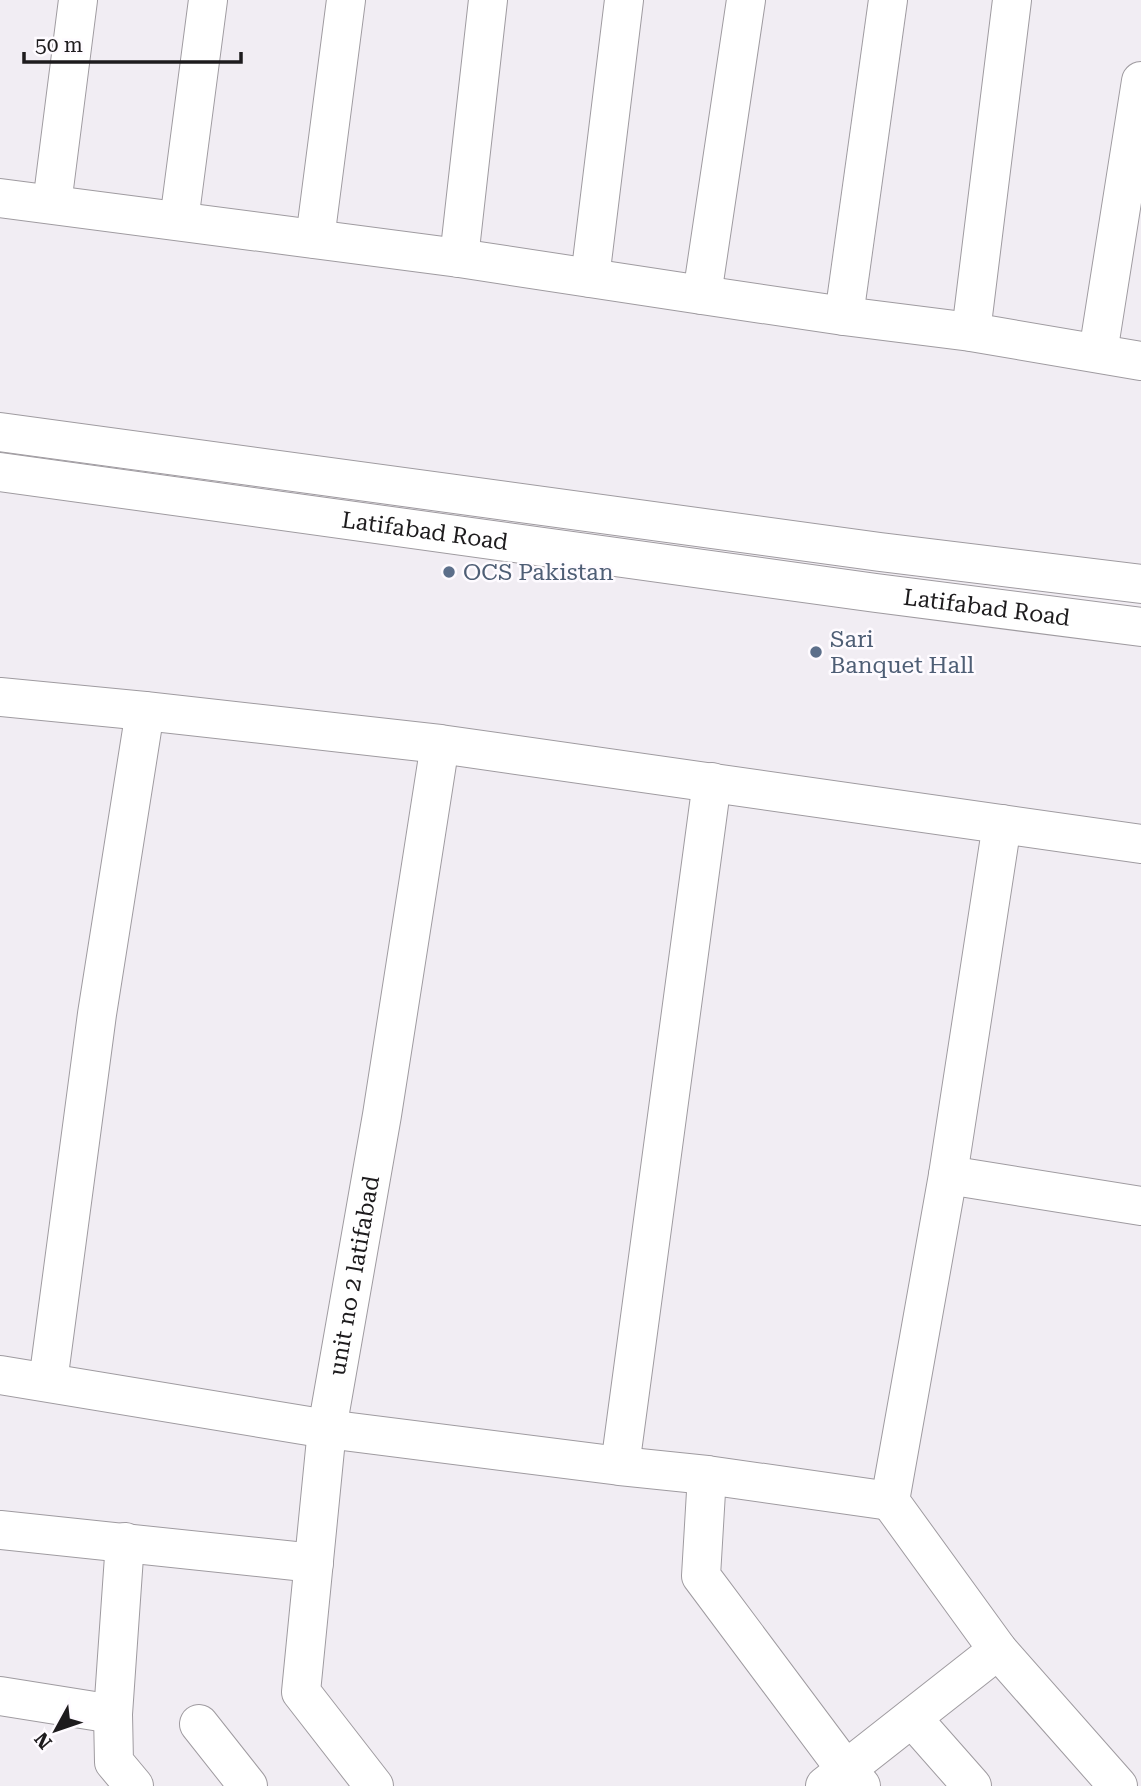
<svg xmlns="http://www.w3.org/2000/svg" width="1141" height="1786" viewBox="0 0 1141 1786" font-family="'Roboto Serif',serif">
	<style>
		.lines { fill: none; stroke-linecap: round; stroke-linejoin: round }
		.minor-casing { stroke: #9f9ba0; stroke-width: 40 }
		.minor { stroke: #fff; stroke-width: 38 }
		.service-dot { fill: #5c6f8a; stroke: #fefbff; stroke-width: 2.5 }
		.labels { text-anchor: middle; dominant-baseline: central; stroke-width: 5; stroke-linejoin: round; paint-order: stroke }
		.street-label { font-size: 23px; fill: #1d1b1d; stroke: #fefbff }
		.service-label { font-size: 23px; fill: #4e5e75; stroke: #fefbff; text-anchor: start }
	</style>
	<rect width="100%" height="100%" fill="#f1edf3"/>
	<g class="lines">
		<!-- minor casing -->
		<g class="minor-casing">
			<g id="minor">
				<path d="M 0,198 L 459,258 L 702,295 L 844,316 L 971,332 L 1141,361"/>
				<path d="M 52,204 L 78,0"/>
				<path d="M 179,221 L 208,0"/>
				<path d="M 315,239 L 346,0"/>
				<path d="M 459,258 L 488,0"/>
				<path d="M 590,278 L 624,0"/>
				<path d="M 702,295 L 746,0"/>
				<path d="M 844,316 L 888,0"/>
				<path d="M 971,332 L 1012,0"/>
				<path d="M 1098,353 L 1141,81"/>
				<path d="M 0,432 L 880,552 L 1141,584"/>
				<path id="s1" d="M 0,472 L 876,593 L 1141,627"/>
				<path d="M 0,697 L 145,711 L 440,744 L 1141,844"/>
				<path d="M 1002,824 L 948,1175 L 890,1501 L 998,1650 L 1118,1786"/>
				<path d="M 948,1175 L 1141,1206"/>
				<path d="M 0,1375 L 327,1429 L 620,1466 L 707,1475 L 890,1501"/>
				<path d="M 48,1382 L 97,1014 L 145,711"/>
				<path d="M 620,1466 L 712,782"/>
				<path d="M 707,1475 L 701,1576 L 846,1770 L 861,1786"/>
				<path d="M 0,1530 L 314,1563"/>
				<path d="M 125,1542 L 113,1714 L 114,1762 L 134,1786"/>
				<path d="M 0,1696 L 113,1714"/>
				<path d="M 912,1718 L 972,1786"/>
				<path d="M 199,1724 L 248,1786"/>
				<path id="s2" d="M 374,1786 L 301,1692 L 327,1429 L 382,1115 L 440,744"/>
				<path d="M 825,1786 L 998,1650"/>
			</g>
		</g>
		<!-- minor -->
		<use href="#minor" class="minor"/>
	</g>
	<!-- markers -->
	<g class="service-dot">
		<circle cx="449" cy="572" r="7"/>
		<circle cx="816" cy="652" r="7"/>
	</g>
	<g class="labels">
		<!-- street labels -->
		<g class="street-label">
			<text stroke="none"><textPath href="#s1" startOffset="429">Latifabad Road</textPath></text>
			<text stroke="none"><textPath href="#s1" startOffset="996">Latifabad Road</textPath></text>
			<text stroke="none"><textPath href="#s2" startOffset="539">unit no 2 latifabad</textPath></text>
		</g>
		<!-- service labels -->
		<g class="service-label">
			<text x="463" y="572">OCS Pakistan</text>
			<text x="830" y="639">Sari<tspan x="830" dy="26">Banquet Hall</tspan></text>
		</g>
	</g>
	<!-- north arrow -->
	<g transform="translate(56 1730) rotate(230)" stroke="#fefbff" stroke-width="5" paint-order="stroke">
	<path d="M0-5L12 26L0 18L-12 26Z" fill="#1d1b1d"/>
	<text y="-10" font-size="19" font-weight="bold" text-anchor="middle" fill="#1d1b1d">N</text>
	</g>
	<!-- scale -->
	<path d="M24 52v10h217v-10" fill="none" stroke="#1d1b1d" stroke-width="3.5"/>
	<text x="35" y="52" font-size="21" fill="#1d1b1d" stroke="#fefbff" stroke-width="5" paint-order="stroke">50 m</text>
</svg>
